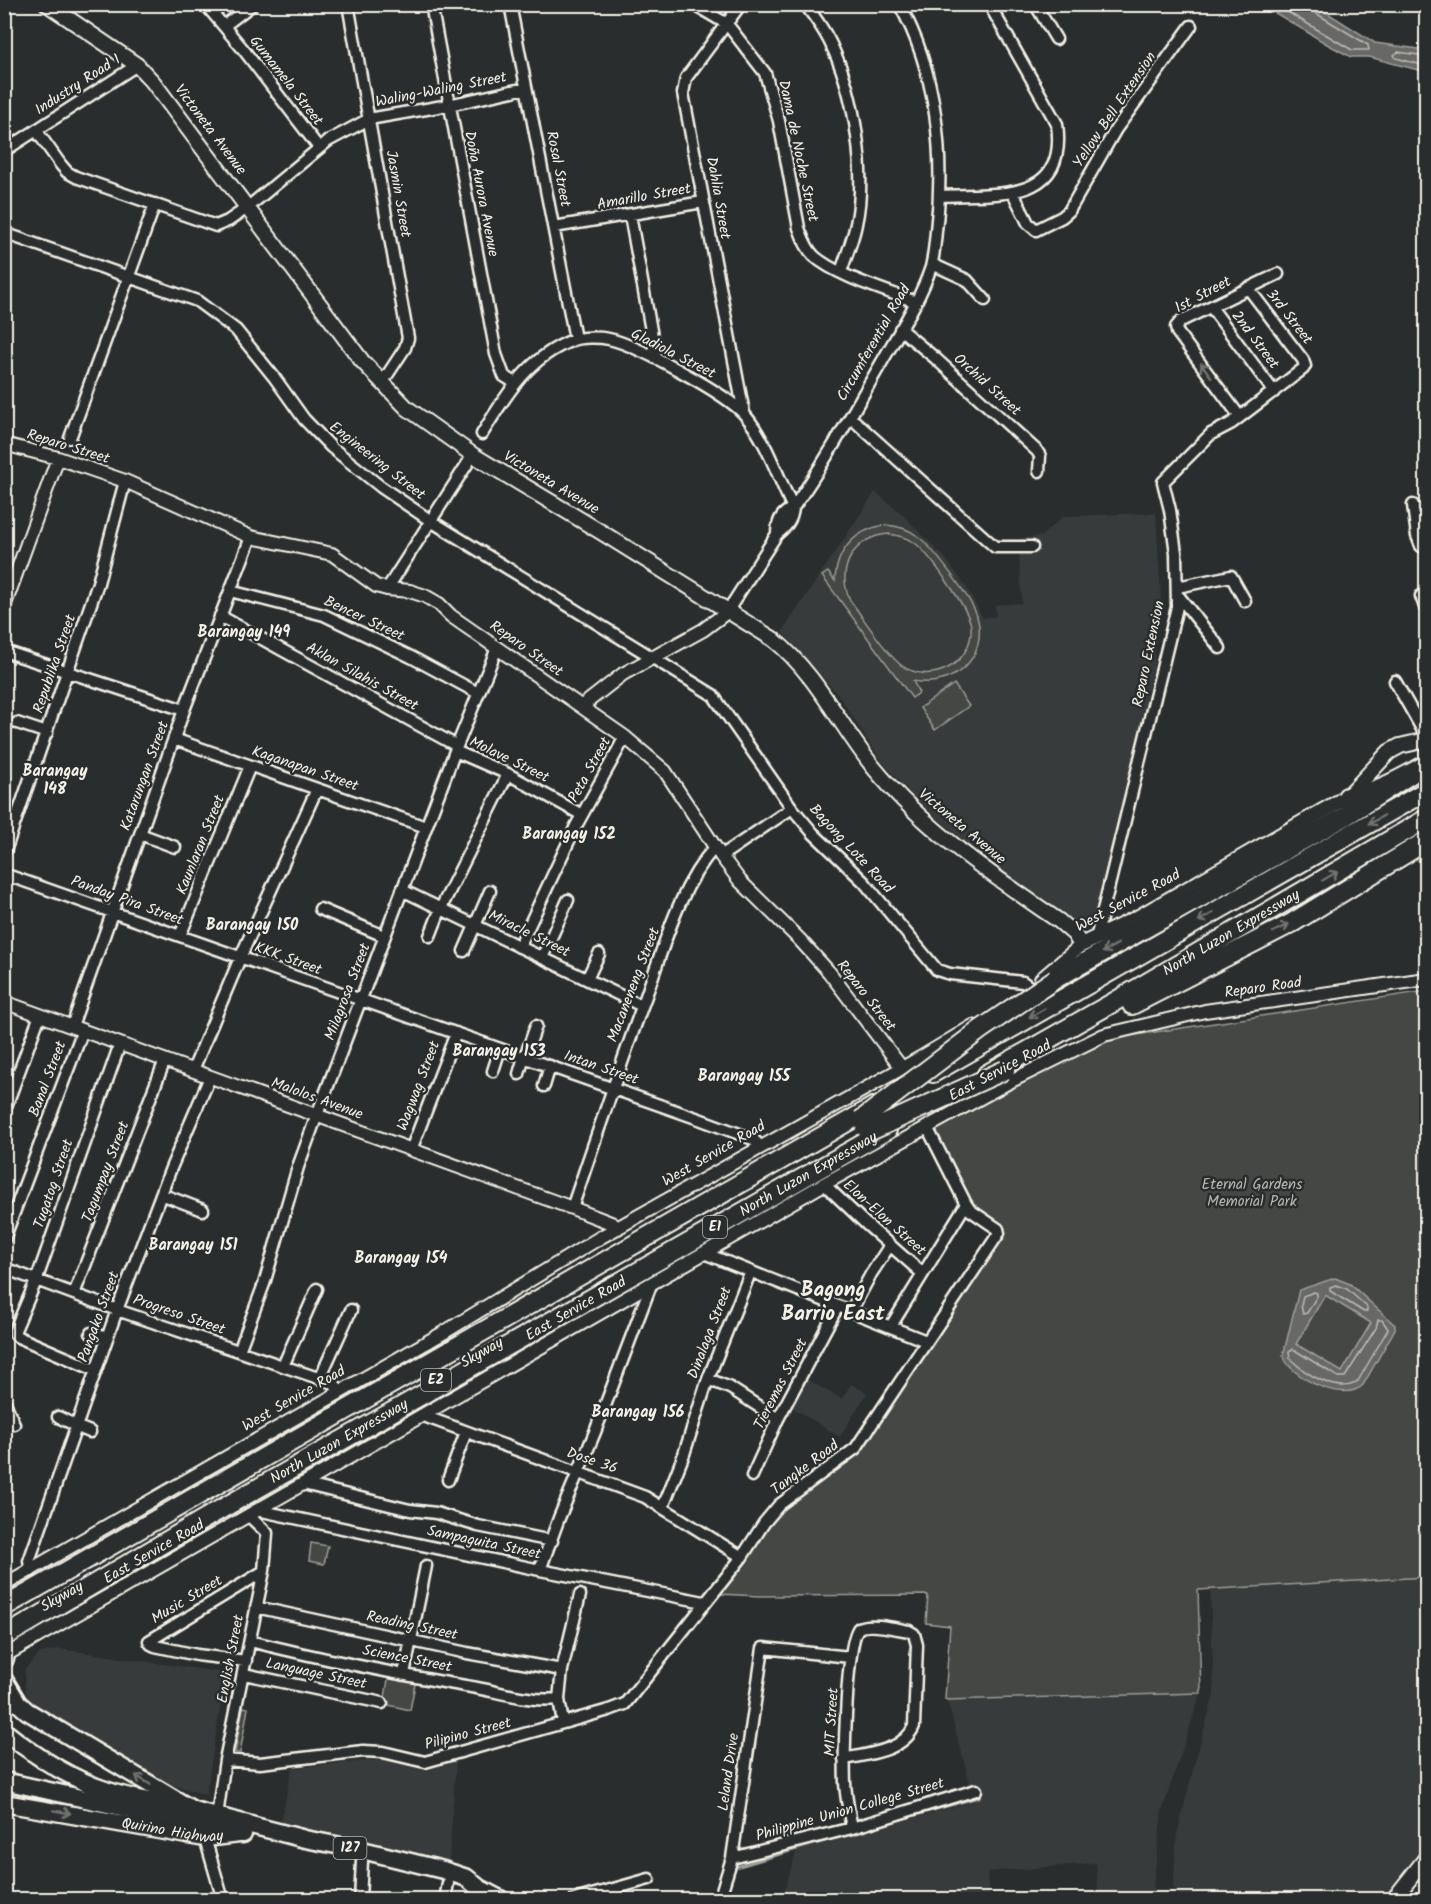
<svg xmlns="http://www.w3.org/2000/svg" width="1431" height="1904" viewBox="0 0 1431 1904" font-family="Kalam,sans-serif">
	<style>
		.built { fill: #373a3a }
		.green { fill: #444645; stroke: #9c9c96; stroke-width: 1.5; fill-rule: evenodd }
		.water { fill: #676866; stroke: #9f9f9a; stroke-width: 1.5; fill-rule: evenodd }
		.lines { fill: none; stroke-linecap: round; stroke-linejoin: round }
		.shore { stroke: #bcbab4; stroke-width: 1.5 }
		.stream { stroke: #9f9f9a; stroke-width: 3 }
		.minor-casing { stroke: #f4f1e8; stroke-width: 15 }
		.tertiary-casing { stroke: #f4f1e8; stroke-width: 16 }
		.secondary-casing { stroke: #f4f1e8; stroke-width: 18 }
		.primary-casing { stroke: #f4f1e8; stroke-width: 21 }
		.trunk-casing { stroke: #f4f1e8; stroke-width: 21 }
		.motorway-casing { stroke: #f4f1e8; stroke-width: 22 }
		.minor { stroke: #2a2d2e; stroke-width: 10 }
		.tertiary { stroke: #2a2d2e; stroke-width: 12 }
		.secondary { stroke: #2a2d2e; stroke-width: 14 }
		.primary { stroke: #2a2d2e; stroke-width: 16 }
		.trunk { stroke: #2a2d2e; stroke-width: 16 }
		.motorway { stroke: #2a2d2e; stroke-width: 18 }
		.motorway-bridge-casing { stroke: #f4f1e8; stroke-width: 22; stroke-linecap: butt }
		.motorway-bridge { stroke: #2a2d2e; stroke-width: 18 }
		.oneway { stroke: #71726f }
		.labels { text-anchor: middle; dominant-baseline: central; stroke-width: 5; stroke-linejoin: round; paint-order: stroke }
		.shield { fill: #2a2d2e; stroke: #b7b6b0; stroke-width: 1.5 }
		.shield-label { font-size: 14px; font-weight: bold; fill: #f4f1e8 }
		.street-label { font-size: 15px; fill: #f4f1e8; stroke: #2a2d2e }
		.park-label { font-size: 15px; fill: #b6b5af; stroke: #2a2d2e }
		.neighbourhood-label { font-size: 16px; font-weight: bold; fill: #f4f1e8; stroke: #2a2d2e }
		.district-label { font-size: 21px; font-weight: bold; fill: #f4f1e8; stroke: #2a2d2e }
	</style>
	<rect width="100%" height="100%" fill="#2a2d2e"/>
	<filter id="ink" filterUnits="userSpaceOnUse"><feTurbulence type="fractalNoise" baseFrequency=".0167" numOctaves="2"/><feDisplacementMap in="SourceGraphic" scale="12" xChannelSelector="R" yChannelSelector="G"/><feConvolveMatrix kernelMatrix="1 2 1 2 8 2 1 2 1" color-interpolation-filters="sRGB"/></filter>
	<g filter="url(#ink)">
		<!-- built -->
		<path class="built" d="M 875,492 L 900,512 L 946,559 L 965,585 L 983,618 L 996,616 L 995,605 L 1022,603 L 1018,539 L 1041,536 L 1064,516 L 1156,513 L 1161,597 L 1154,664 L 1114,842 L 1093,922 L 1086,925 L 1075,922 L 992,864 L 954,833 L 915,798 L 881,761 L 839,696 L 782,632 Z
			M 803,1377 L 842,1399 L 851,1384 L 867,1393 L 840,1437 L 788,1405 Z
			M 1426,1577 L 1426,1849 L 1385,1899 L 1180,1899 L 1173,1887 L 1177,1834 L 1196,1758 L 1214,1694 L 1210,1589 Z
			M 60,1649 L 226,1673 L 206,1795 L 167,1783 L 60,1725 L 33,1708 L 25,1690 L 25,1669 L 40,1653 Z
			M 1201,1693 L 1162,1811 L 1153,1886 L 1160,1899 L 1099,1899 L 1096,1863 L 987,1872 L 989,1899 L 781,1900 L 797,1850 L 975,1801 L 947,1700 Z
			M 386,1759 L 425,1771 L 456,1761 L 449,1862 L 280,1826 L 292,1768 Z"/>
		<!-- green -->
		<path class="green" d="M 886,525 C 897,526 907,528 916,535 C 931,545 972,599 977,616 C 989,658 953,689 913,681 L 919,693 L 912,698 L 822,576 L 828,572 L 835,581 C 836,551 855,529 886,525 ZM 889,534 C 898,535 907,538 915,543 C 929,554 969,609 971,626 C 974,663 931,687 901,665 C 886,654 862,616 850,600 C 835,568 855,536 889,534 Z
			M 954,684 L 969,706 L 935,730 L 920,708 Z
			M 1426,991 L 1426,1577 L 1198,1590 L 1201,1693 L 947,1700 L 945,1699 L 950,1626 L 926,1623 L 928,1595 L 760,1596 L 719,1594 L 769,1524 L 796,1499 L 861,1453 L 929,1342 L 1003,1231 L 975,1208 L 934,1131 L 1103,1040 Z
			M 311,1543 L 328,1546 L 324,1564 L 309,1561 Z
			M 389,1673 L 416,1679 L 410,1710 L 384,1704 Z
			M 243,1707 L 248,1708 L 240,1753 L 235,1753 Z"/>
		<!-- water -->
		<path class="water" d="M 1262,5 L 1315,5 L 1375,43 L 1426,50 L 1426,72 L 1369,57 L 1351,57 L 1327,44 Z
			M 1335,1278 L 1350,1284 L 1395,1325 L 1395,1329 L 1363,1385 C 1344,1404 1291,1378 1283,1356 L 1299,1290 ZM 1325,1295 L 1371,1323 L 1342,1372 L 1296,1344 Z"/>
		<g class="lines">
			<!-- shore -->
			<path class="shore" d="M 1274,4 L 1352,50 L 1369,50 L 1368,45 L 1314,12 L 1312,4
				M 1426,56 L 1398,52 L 1394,55 L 1396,58 L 1426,66
				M 1336,1285 L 1347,1289 L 1367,1307 L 1367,1311 L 1364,1312 L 1330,1291 L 1330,1287 Z
				M 1314,1292 L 1317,1293 L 1317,1296 L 1307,1313 L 1303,1314 L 1301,1305 L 1303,1296 Z
				M 1378,1320 L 1382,1320 L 1388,1329 L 1358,1381 C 1340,1396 1303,1373 1290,1358 L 1289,1352 L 1293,1349 L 1338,1377 L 1345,1377 L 1376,1328 Z"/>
			<!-- stream -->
			<path class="stream" d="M 897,1820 L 979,1797
				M 736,1867 L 838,1837"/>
			<!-- minor casing -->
			<g class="minor-casing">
				<path id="minor" d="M 205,4 L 243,49 L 319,148
					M 348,4 L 408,338 L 405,348 L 382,383
					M 431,4 L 496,354 L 504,376 L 515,383
					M 510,4 L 575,339
					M 693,4 L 727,24 L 765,73 L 779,121 L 799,228 C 803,238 806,248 814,256 C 836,276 888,291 916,302
					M 741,4 L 686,78 L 683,93 L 744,413
					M 805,4 C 816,19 827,34 834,51 C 855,98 867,174 856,224 C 853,240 846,256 841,272
					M 1035,4 L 1056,39
					M 1421,4 L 1426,6
					M 224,26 L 253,4
					M 36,130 L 61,165 L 67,172 L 76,177 L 216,226 L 228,221 L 247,208 L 328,141 L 369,119 L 449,105 L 526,88
					M 4,151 L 137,65
					M 1013,193 L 1028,223 L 1036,230 L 1062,217 L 1069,211 L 1116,129 L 1191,26
					M 941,196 C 996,193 1068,204 1057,124 L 989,4
					M 630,215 L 656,358
					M 554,227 L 703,202
					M 4,233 L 197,301 L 236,330 L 274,377 L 304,419 L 331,447 L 381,487 L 431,521 L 713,695 L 792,808 L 813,833 L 864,882 L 937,970 L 950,974 L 1023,982 L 1030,987
					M 932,264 L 967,280 L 985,300
					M 1211,307 L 1274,392
					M 900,329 L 935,358 L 1037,451 L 1040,456 L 1039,471
					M 850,417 L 995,547 L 1032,547
					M 1240,417 L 1177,332 L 1176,327 L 1181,321 L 1278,274
					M 482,434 C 506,395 527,358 573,340 C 582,337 599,337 609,339 C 637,345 727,394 745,415 C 767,441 778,478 793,508
					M 70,438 L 155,204
					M 1413,505 L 1417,536 L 1421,546 L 1426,548
					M 777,534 C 777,522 781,513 793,508
					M 1177,587 L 1231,576 L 1245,601
					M 387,589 L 473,455
					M 230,591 L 324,615 L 411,657 L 478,693
					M 1177,594 L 1220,648
					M 1421,596 L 1426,610
					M 727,612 L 777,534 C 786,527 792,520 793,508 C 826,461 854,410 883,360 C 900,330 920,300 931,267 C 934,255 935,243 936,231 C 945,157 937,70 899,4
					M 220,616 L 457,746
					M 4,651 L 184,710
					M 1395,681 L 1426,736
					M 17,723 L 47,733
					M 174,739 L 426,827
					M 455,751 L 508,774 L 582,815
					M 140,834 L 175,847
					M 4,854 L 98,583 L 125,481
					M 721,856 L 792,808
					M 4,874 L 699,1119 L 753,1139 L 761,1147
					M 402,890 L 642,1006
					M 320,909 L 384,936
					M 180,936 L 250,766
					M 430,936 L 441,908 L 508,774
					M 1096,939 L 1177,607 L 1176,553 L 1170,510 L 1163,482 L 1211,434 L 1232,423 L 1303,369 L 1305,366 L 1303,360 L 1248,288
					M 519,947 L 576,826 L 625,737
					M 464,951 L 490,891
					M 542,958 L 568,900
					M 587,979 L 599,954
					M 72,1026 L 184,710 L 251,537
					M 525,1057 L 536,1026
					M 193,1070 L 240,958 L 317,789
					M 493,1071 L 500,1049
					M 519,1074 L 524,1057
					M 544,1086 L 550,1066
					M 4,1112 L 40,1015
					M 411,1150 L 456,1033
					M 824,1184 L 866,1224 L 923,1274
					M 161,1194 L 203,1210
					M 572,1208 C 596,1137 620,1066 646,996 C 664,946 679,887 715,847
					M 4,1239 L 83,1030
					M 704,1253 L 926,1341
					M 4,1268 L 117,1310 L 333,1383 L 341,1391
					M 74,1294 L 165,1060
					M 851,1311 L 871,1274 L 890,1245
					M 891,1326 L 966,1204
					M 91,1333 L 107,1338
					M 239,1351 L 264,1284 L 298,1167 L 317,1115 L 455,751 L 497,648
					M 283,1366 L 317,1289
					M 95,1370 L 18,1337 L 15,1334 L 15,1330 L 36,1281 L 120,1044
					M 320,1378 L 351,1310
					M 708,1379 L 730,1388 L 778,1419
					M 4,1400 L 14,1424
					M 421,1415 L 645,1497 L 742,1557
					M 58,1417 L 75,1425
					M 75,1426 L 90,1432
					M 752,1476 L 778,1419 L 838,1306
					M 448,1480 L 466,1432
					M 303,1484 L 410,1510 L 436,1513 L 478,1526 L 552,1541
					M 663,1507 L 684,1454 L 708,1379 L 750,1273
					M 257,1510 L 540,1570 L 704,1602
					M 540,1570 L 559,1518 L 595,1432 L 651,1285
					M 31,1571 L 29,1561 L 117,1310 L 171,1168 L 210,1077
					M 256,1607 L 467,1653 L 562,1670
					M 250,1641 C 325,1660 401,1675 477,1688 C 503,1693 532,1702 559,1699
					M 246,1661 L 197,1655 L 155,1646 L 151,1644 L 149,1641 L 264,1571
					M 244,1674 L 382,1703
					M 404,1674 L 426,1566
					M 563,1723 L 559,1699 L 562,1670 L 580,1595
					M 844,1759 C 868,1754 904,1751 914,1726 L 917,1645 L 914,1634 L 909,1631 C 898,1629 868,1622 859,1628 C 846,1638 844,1761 845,1783 C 846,1798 849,1813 852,1828
					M 225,1760 L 260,1763 L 363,1751 L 383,1752 L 425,1762 L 609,1710 L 625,1704 L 742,1557 L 764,1523 L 779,1505 L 856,1448 L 999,1233 L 998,1229 L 970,1210 L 966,1204 L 927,1127
					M 217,1816 L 225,1760 L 264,1571 L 267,1533 L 248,1515
					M 205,1838 L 223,1900
					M 732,1858 L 852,1828 L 976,1790
					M 360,1900 L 362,1861
					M 445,1900 L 448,1883
					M 574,1900 L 649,1879
					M 719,1900 L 732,1858 L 763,1648 L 850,1657"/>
			</g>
			<!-- tertiary casing -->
			<g class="tertiary-casing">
				<path id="tertiary" d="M 4,444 L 58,458 L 125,481 L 251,537 L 332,554 L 376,586 L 387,589 L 410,591 L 425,596 L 439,604 L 451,616 L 625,737 L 665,771 L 721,856 L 740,881 L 799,939 L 829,972 L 902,1068
					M 4,607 L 58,458
					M 582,706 L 623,674 L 703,630 L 727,612
					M 1041,979 L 1081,945
					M 4,1002 L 572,1208 L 611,1223 L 618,1228
					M 4,1585 L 443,1333 L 601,1237 L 920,1058 L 973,1026
					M 4,1656 L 824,1184 L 1009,1082 L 1104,1035 L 1205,1011 L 1426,979"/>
			</g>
			<!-- secondary casing -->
			<g class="secondary-casing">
				<path id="secondary" d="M 47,4 L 137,65 L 153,82 L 362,361 L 407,408 L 473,455 L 601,532 L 773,639 C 816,673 840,726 874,768 C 925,830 993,876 1059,921 L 1074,934 L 1081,945 L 1137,918 L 1347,797 L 1389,752 L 1400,746 L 1426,740
					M 1393,1900 L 1426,1858"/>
			</g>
			<!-- primary casing -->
			<g class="primary-casing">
				<g id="primary">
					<path d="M 4,1661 L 6,1655"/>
					<path d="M 4,1680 L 18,1703 L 27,1711 L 193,1810 L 305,1839 L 362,1850 L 443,1870 L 467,1878 L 479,1888 L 502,1900"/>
					<path id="s1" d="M 4,1803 L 205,1838 L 239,1834"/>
				</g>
			</g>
			<!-- trunk casing -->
			<g class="trunk-casing">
				<path id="trunk" d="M 4,1731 C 35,1756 70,1779 108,1791 C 135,1800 165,1804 193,1810
					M 4,1781 L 243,1834"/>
			</g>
			<!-- motorway casing -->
			<g class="motorway-casing">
				<g id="motorway">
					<path d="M 1347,797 C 1377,793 1400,779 1426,765"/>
					<path d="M 1055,979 L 1344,817 L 1411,774"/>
					<path d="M 1132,1005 L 1292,923 L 1426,841"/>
					<path d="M 933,1073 L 1426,791"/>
					<path id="s2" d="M 987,1074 L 1114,1002 L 1426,819"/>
					<path d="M 4,1607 L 873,1107"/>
					<path id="s3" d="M 4,1637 L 216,1512 L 887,1130"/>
				</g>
			</g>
			<!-- minor -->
			<use href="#minor" class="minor"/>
			<!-- tertiary -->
			<use href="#tertiary" class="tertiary"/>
			<!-- secondary -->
			<use href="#secondary" class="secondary"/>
			<!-- primary -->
			<use href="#primary" class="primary"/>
			<!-- trunk -->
			<use href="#trunk" class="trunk"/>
			<!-- motorway -->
			<use href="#motorway" class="motorway"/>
			<!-- motorway-bridge casing -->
			<g class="motorway-bridge-casing">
				<path id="motorway-bridge" d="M 861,1120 L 980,1030 L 1055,979
					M 868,1132 L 1005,1070"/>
			</g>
			<!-- motorway-bridge -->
			<use href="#motorway-bridge" class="motorway-bridge"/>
		</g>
		<!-- one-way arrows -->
		<defs><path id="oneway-shaft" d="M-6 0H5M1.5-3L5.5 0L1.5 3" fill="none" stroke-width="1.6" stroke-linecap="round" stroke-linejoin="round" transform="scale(1.5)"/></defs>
		<g class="oneway">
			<use href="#oneway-shaft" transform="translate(1206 370) rotate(-126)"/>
			<use href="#oneway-shaft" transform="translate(1376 820) rotate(150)"/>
			<use href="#oneway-shaft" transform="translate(1330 876) rotate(-30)"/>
			<use href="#oneway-shaft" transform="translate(1206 917) rotate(150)"/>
			<use href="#oneway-shaft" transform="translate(1281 928) rotate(-27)"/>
			<use href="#oneway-shaft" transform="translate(1110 948) rotate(151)"/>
			<use href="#oneway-shaft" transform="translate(1037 1013) rotate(150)"/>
			<use href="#oneway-shaft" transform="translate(143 1780) rotate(-149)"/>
			<use href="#oneway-shaft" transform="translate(62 1812) rotate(10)"/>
		</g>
	</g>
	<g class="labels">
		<!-- shield labels -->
		<g class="shield">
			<rect x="703" y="1216" width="24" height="22" rx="4.5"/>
			<rect x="421" y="1369" width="30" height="22" rx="4.5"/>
			<rect x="333.5" y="1837" width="33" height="22" rx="4.5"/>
		</g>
		<g class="shield-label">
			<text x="715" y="1227">E1</text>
			<text x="436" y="1380">E2</text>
			<text x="350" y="1848">127</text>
		</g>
		<!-- street labels -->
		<g class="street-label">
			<text transform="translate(286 81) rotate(52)">Gumamela Street</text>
			<text transform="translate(78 85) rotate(-33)">Industry Road 1</text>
			<text transform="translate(441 90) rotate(-11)">Waling-Waling Street</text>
			<text transform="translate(1115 110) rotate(-56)">Yellow Bell Extension</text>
			<text transform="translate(210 130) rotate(53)">Victoneta Avenue</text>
			<text transform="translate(798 151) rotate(78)">Dama de Noche Street</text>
			<text transform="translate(558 169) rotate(79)">Rosal Street</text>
			<text transform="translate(398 194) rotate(80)">Jasmin Street</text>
			<text transform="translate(481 194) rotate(79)">Doña Aurora Avenue</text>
			<text transform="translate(644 197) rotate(-10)">Amarillo Street</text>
			<text transform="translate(718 198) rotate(80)">Dahlia Street</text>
			<text transform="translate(1203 295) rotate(-28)">1st Street</text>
			<text transform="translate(1289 317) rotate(52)">3rd Street</text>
			<text transform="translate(1255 340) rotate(53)">2nd Street</text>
			<text transform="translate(874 343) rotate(-60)">Circumferential Road</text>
			<text transform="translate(673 354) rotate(27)">Gladiola Street</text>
			<text transform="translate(987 385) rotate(42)">Orchid Street</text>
			<text transform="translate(68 447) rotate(17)">Reparo Street</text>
			<text transform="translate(377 461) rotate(38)">Engineering Street</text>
			<text transform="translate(551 483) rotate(31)">Victoneta Avenue</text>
			<text transform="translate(364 619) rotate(25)">Bencer Street</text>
			<text transform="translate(526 649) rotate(35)">Reparo Street</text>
			<text transform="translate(1149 654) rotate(-78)">Reparo Extension</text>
			<text transform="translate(55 664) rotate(-71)">Republika Street</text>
			<text transform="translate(362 677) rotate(29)">Aklan Silahis Street</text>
			<text transform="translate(509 760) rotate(26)">Molave Street</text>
			<text transform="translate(305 769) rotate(19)">Kaganapan Street</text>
			<text transform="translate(590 770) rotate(-61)">Peta Street</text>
			<text transform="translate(145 776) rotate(-70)">Katarungan Street</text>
			<text transform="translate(962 827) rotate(40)">Victoneta Avenue</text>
			<text transform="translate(201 845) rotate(-68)">Kaunlaran Street</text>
			<text transform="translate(851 849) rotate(47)">Bagong Lote Road</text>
			<text transform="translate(127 901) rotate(20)">Panday Pira Street</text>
			<text transform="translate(1128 901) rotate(-28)">West Service Road</text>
			<text transform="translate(529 934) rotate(26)">Miracle Street</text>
			<text stroke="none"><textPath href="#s2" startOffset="282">North Luzon Expressway</textPath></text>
			<text transform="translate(288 959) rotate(20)">KKK Street</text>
			<text transform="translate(634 985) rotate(-69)">Macaneneng Street</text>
			<text transform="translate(1263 988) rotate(-8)">Reparo Road</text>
			<text transform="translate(348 992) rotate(-69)">Milagrosa Street</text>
			<text transform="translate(866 996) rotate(52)">Reparo Street</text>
			<text transform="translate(601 1068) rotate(19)">Intan Street</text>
			<text transform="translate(1000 1071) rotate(-28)">East Service Road</text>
			<text transform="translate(48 1079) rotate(-69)">Banal Street</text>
			<text transform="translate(419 1086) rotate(-69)">Wagwag Street</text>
			<text transform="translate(317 1099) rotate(20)">Malolos Avenue</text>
			<text transform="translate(714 1154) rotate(-30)">West Service Road</text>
			<text transform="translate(106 1172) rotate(-69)">Tagumpay Street</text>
			<text stroke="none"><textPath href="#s3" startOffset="928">North Luzon Expressway</textPath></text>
			<text transform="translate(54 1184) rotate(-71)">Tugatog Street</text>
			<text transform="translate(884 1218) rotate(42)">Elon-Elon Street</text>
			<text transform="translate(576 1309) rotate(-30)">East Service Road</text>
			<text transform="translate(179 1315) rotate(19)">Progreso Street</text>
			<text transform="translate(99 1317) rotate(-70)">Pangako Street</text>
			<text transform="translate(710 1333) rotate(-69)">Dinalaga Street</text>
			<text transform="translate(482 1353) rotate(-30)">Skyway</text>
			<text transform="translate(781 1384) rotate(-63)">Tieremas Street</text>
			<text transform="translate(294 1399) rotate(-30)">West Service Road</text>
			<text stroke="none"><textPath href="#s3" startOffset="388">North Luzon Expressway</textPath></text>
			<text transform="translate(592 1461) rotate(19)">Dose 36</text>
			<text transform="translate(805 1468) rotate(-37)">Tangke Road</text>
			<text transform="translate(484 1543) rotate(12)">Sampaguita Street</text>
			<text transform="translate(154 1552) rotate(-30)">East Service Road</text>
			<text transform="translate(62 1597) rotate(-30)">Skyway</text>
			<text transform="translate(187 1600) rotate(-31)">Music Street</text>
			<text transform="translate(412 1626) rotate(12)">Reading Street</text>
			<text transform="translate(231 1659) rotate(-79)">English Street</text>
			<text transform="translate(407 1659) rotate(11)">Science Street</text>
			<text transform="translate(316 1674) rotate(12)">Language Street</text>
			<text transform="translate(832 1722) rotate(-87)">MIT Street</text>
			<text transform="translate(468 1734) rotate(-15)">Pilipino Street</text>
			<text transform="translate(729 1772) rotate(-82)">Leland Drive</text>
			<text transform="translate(850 1810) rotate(-16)">Philippine Union College Street</text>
			<text stroke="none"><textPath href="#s1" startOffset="171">Quirino Highway</textPath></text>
		</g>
		<!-- park labels -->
		<g class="park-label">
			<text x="1252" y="1185">Eternal Gardens<tspan x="1252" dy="17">Memorial Park</tspan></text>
		</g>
		<!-- neighbourhood labels -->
		<g class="neighbourhood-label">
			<text x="244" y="632">Barangay 149</text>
			<text x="55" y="771">Barangay<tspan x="55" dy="18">148</tspan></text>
			<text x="569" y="834">Barangay 152</text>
			<text x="252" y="925">Barangay 150</text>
			<text x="499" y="1051">Barangay 153</text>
			<text x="744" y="1076">Barangay 155</text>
			<text x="193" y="1245">Barangay 151</text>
			<text x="401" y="1258">Barangay 154</text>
			<text x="638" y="1412">Barangay 156</text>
		</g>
		<!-- district labels -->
		<g class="district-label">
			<text x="833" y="1290">Bagong<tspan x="833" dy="24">Barrio East</tspan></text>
		</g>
	</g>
	<!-- margin -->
	<rect width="1431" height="1904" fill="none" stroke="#2a2d2e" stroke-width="24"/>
	<rect x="12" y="12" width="1407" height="1880" fill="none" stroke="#f4f1e8" stroke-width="2" filter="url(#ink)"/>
</svg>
